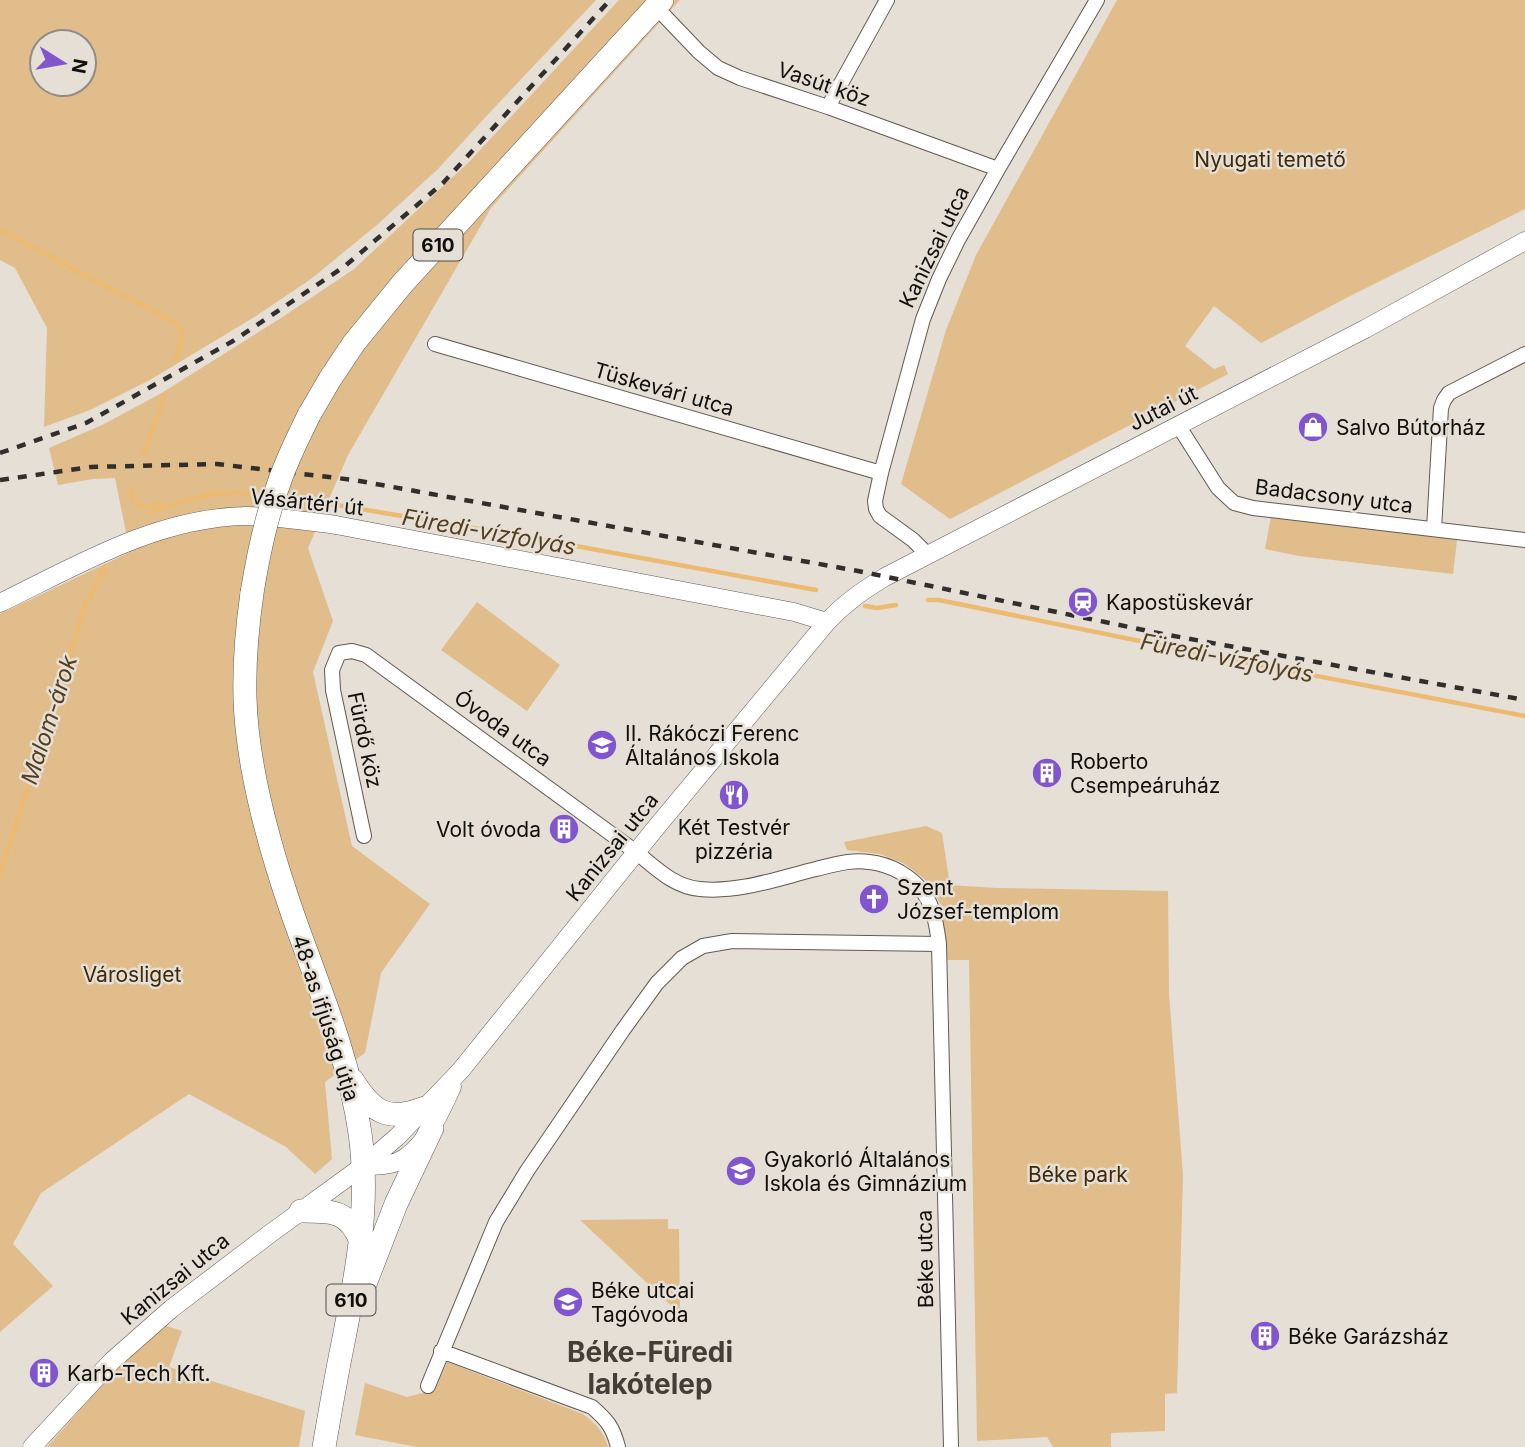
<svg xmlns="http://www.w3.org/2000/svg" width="1525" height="1447" viewBox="0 0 1525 1447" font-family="Inter,sans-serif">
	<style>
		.green { fill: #e0bd8b; fill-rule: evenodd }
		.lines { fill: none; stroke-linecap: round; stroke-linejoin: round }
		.stream { stroke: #ecba70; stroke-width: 4.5 }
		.minor-casing { stroke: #605a53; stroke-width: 16 }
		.tertiary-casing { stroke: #605a53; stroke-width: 19 }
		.primary-casing { stroke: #605a53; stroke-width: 24 }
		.minor { stroke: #fff; stroke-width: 14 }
		.tertiary { stroke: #fff; stroke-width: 18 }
		.primary { stroke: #fff; stroke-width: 23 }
		.rail { stroke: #312e2b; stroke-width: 4.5; stroke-dasharray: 9 9; stroke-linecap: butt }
		.primary-bridge-casing { stroke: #605a53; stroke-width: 24; stroke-linecap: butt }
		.primary-bridge { stroke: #fff; stroke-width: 23 }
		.labels { text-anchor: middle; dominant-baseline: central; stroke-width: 5; stroke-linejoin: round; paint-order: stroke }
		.shield { fill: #e5dfd6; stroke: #514d49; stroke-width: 2 }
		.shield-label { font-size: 19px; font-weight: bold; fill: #110f0c }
		.street-label { font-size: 21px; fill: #110f0c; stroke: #e5dfd6 }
		.park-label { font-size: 21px; fill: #3e2a09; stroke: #e5dfd6 }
		.poi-label { font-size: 21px; fill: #110f0c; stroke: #e5dfd6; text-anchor: start }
		.water-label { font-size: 23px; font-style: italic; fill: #533e1e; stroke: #e5dfd6 }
		.district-label { font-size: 28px; font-weight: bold; fill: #443e37; stroke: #e5dfd6 }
	</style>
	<rect width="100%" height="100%" fill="#e5dfd6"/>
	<!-- green -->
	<path class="green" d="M 0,0 L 596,0 L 492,110 L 438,169 L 378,224 L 311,279 L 256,316 L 150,380 L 90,410 L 44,427 L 47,328 L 15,268 L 0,260 ZM 84,42 L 84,84 L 42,84 L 42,42 Z
		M 619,0 L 680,0 L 491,208 L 348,455 L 308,548 L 333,621 L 313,672 L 352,846 L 430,904 L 381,973 L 365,1053 L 325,1082 L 332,1159 L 315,1174 L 286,1147 L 189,1094 L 41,1193 L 13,1244 L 53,1286 L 0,1332 L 0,614 L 130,552 L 115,478 L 93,479 L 58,485 L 49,448 L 102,425 L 160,394 L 281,318 L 354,269 L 469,162 Z
		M 1117,0 L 1525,0 L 1525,209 L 1350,296 L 1261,343 L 1214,306 L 1185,346 L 1214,369 L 1224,365 L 1228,374 L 950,519 L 901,484 L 946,330 L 976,255 Z
		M 1272,511 L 1458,532 L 1453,574 L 1299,556 L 1265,549 Z
		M 477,602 L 560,665 L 527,711 L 441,650 Z
		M 926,826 L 942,833 L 950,885 L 997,888 L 1168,891 L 1169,994 L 1183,1175 L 1177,1393 L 1165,1394 L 1165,1431 L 1111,1433 L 1111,1447 L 1053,1447 L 1047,1437 L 977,1441 L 969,960 L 945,960 L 942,907 L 929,883 L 905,864 L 880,854 L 847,850 L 844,842 Z
		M 668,1219 L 668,1229 L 679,1229 L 680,1314 L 580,1220 Z
		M 161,1326 L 167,1326 L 182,1331 L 169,1367 L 305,1411 L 299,1447 L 47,1447 L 120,1365 Z
		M 447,1362 L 583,1414 C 595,1423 604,1431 608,1447 L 417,1447 L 355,1435 L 365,1383 L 407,1397 L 435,1390 Z"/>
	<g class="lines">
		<!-- stream -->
		<path class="stream" d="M 0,230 L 174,322 L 181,329 L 181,338 L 176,360
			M 144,453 L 165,395
			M 132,490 L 133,500 C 143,509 148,508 160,503 L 162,508
			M 283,497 L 308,500 L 543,540 L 816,590
			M 152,512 C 174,503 198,496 222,493 C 237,491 252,494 267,496
			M 928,600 L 939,600 L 1223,658 L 1525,716
			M 865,606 L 877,608 L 896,605
			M 0,875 L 86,603 L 105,568"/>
		<!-- minor casing -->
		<g class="minor-casing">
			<path id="minor" d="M 656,7 L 699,52 L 718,68 L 740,78 L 828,107 L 998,169
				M 828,107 L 887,0
				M 435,344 L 881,473
				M 1178,425 L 1218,488 L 1234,503 L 1253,508 L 1525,540
				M 1434,529 L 1441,408 L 1444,400 L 1449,393 L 1525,354
				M 928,555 L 913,540 L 880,516 L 876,509 L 875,501 L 881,473 L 923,319 L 939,279 L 958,240 L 998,169 L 1097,0
				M 364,836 L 333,690 L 332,670 L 339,653 L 352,651 L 366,655 L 636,852 C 656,868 674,887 700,889 C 739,893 779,878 816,869 C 833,865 852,859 869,862 C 880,863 891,867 900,872 C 930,890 935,911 939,944 L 951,1447
				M 441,1351 L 592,1407 C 607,1420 613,1427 618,1447
				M 428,1386 L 496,1222 L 527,1171 L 623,1030 L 657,983 L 682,958 L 703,946 L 732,941 L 939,944"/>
		</g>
		<!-- tertiary casing -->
		<g class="tertiary-casing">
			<path id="tertiary" d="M 0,603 C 78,565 156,518 245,516 C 275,516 306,521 336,525 L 794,612 L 827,622
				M 363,1166 C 374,1166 386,1166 397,1162 C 424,1151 441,1111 452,1087
				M 32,1447 L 112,1361 L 171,1309 L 271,1233 L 363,1166 L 397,1137 L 461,1070 L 654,830 L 827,622 C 846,602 862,591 885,577 L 1365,329 L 1525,241"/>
		</g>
		<!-- primary casing -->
		<g class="primary-casing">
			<path id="primary" d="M 309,415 L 330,379 L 354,343 L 403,283 L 662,0
				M 252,593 C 247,628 244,663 245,698 C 247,768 270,849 293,915 C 318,986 349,1057 360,1133 C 370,1205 357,1272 343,1343 C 336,1377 330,1412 324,1447
				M 353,1081 C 373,1113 388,1122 425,1108
				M 301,1211 C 332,1211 348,1210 361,1241
				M 363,1289 L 396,1204 L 432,1128"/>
		</g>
		<!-- minor -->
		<use href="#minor" class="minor"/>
		<!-- tertiary -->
		<use href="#tertiary" class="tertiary"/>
		<!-- primary -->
		<use href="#primary" class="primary"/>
		<!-- rail -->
		<path class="rail" d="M 0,453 L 86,423 L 233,341 L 345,266 L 443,183 L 610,0
			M 0,480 L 91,467 L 217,464 L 354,480 L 858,571 L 1163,634 L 1525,700"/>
		<!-- primary-bridge casing -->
		<g class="primary-bridge-casing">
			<path id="primary-bridge" d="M 252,593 C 258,556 265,520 278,486 C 286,461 298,438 309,415"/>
		</g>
		<!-- primary-bridge -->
		<use href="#primary-bridge" class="primary-bridge"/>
	</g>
	<!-- icons -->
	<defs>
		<g id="shop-disc" transform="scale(1.575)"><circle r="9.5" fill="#8055ce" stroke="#e5dfd6"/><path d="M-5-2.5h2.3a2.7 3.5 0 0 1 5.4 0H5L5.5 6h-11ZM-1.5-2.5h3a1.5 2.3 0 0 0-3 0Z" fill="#fff"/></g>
		<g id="station-disc" transform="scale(1.575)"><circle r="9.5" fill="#8055ce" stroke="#e5dfd6"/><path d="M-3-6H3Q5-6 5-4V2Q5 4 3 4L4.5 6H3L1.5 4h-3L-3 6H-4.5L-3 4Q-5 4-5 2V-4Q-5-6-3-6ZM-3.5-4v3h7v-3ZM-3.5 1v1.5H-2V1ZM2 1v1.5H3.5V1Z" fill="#fff"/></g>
		<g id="school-disc" transform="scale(1.575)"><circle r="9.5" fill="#8055ce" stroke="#e5dfd6"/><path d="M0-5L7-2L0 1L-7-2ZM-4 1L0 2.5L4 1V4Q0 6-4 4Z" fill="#fff"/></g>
		<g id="building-disc" transform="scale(1.575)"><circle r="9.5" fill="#8055ce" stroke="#e5dfd6"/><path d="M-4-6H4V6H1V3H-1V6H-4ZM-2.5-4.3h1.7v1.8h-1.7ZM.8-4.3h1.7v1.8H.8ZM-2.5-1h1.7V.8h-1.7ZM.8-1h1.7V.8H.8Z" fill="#fff"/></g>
		<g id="restaurant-disc" transform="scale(1.575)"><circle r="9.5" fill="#8055ce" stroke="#e5dfd6"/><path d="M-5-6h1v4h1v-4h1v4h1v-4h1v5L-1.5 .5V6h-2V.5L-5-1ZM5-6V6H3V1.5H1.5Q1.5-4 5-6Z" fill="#fff"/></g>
		<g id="church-disc" transform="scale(1.575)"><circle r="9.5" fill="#8055ce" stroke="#e5dfd6"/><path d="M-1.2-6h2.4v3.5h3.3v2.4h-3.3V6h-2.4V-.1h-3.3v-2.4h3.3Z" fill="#fff"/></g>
	</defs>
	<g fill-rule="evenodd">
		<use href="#shop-disc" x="1313" y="427"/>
		<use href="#station-disc" x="1083" y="602"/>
		<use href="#school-disc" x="602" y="745"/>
		<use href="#building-disc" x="1047" y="773"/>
		<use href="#restaurant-disc" x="734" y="795"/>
		<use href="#building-disc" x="564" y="829"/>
		<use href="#church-disc" x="874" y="899"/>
		<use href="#school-disc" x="741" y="1171"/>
		<use href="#school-disc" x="568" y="1302"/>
		<use href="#building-disc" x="1265" y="1336"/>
		<use href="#building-disc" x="44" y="1373"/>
	</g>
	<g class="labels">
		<!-- shield labels -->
		<g class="shield">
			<rect x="413.5" y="229.5" width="49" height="31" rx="5"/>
			<rect x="326.5" y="1284.5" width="49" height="31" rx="5"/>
		</g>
		<g class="shield-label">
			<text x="438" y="245">610</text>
			<text x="351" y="1300">610</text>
		</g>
		<!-- street labels -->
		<g class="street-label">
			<text transform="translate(824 84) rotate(19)">Vasút köz</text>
			<text transform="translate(934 247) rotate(-64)">Kanizsai utca</text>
			<text transform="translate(664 389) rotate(16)">Tüskevári utca</text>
			<text transform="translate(1163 408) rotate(-27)">Jutai út</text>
			<text transform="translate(1334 496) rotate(7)">Badacsony utca</text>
			<text transform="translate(307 502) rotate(6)">Vásártéri út</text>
			<text transform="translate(503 728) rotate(36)">Óvoda utca</text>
			<text transform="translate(365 740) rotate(78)">Fürdő köz</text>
			<text transform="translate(612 847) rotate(-51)">Kanizsai utca</text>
			<text transform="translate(326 1018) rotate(72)">48-as ifjúság útja</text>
			<text transform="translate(925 1259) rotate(-91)">Béke utca</text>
			<text transform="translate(175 1279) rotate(-39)">Kanizsai utca</text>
		</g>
		<!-- park labels -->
		<g class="park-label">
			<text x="1270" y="159">Nyugati temető</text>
			<text x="132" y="974">Városliget</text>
			<text x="1078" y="1174">Béke park</text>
		</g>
		<!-- poi labels -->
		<g class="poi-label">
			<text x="1336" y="427">Salvo Bútorház</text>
			<text x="1106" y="602">Kapostüskevár</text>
			<text x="625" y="733">II. Rákóczi Ferenc<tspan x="625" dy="24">Általános Iskola</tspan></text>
			<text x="1070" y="761">Roberto<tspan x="1070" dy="24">Csempeáruház</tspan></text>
			<text x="734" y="827" text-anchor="middle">Két Testvér<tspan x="734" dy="24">pizzéria</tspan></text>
			<text x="541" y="829" text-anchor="end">Volt óvoda</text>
			<text x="897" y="887">Szent<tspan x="897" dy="24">József-templom</tspan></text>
			<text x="764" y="1159">Gyakorló Általános<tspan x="764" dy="24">Iskola és Gimnázium</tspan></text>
			<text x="591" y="1290">Béke utcai<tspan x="591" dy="24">Tagóvoda</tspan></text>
			<text x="1288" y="1336">Béke Garázsház</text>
			<text x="67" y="1373">Karb-Tech Kft.</text>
		</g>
		<!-- water labels -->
		<g class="water-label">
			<text transform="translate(489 532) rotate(10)">Füredi-vízfolyás</text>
			<text transform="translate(1227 658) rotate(11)">Füredi-vízfolyás</text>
			<text transform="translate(49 720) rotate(-72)">Malom-árok</text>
		</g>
		<!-- district labels -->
		<g class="district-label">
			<text x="650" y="1352">Béke-Füredi<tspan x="650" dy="32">lakótelep</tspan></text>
		</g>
	</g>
	<!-- north arrow -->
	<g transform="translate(63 63) rotate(101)"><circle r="33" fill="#e5dfd6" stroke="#908c85" stroke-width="2"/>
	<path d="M0-5L12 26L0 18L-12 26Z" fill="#8055ce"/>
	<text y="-10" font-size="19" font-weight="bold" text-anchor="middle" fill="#110f0c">N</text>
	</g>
</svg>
